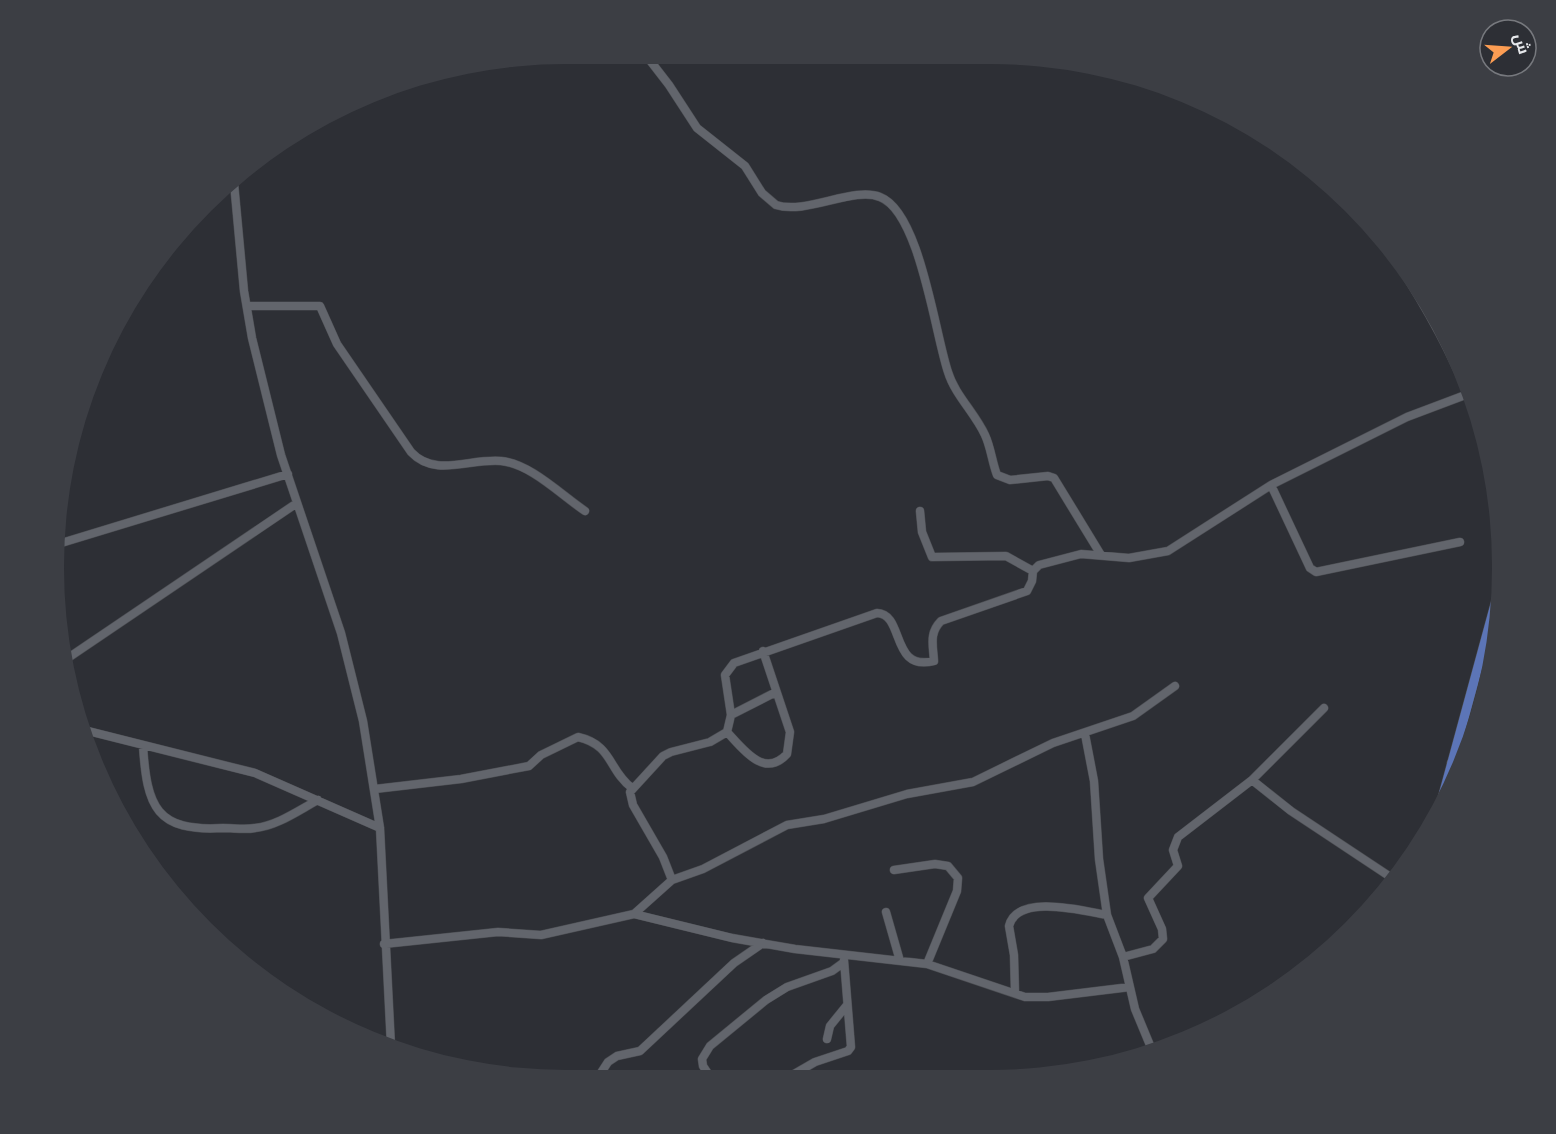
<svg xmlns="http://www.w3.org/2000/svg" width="1556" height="1134" viewBox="0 0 1556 1134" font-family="Cabin,Cairo,sans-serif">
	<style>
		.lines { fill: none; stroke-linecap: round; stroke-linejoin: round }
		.minor-casing { stroke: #4b4d52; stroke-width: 9 }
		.major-casing { stroke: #4b4d52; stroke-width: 10 }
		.minor { stroke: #62656c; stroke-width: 8 }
		.major { stroke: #5c75b7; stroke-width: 9 }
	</style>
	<rect width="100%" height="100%" fill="#2d2f35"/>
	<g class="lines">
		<!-- minor casing -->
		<g class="minor-casing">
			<path id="minor" d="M 645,54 L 669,85 L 697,128 L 745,166 L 762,193 L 776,205 C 806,215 854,186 880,197 C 920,212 935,334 948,372 C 955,395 975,413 985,435 C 991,448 992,462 997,475 L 1010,480 L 1048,476 L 1054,478 L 1101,555
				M 234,183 L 244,291 L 252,338 L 281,455 L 341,633 L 363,721 L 380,828 L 391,1046
				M 1382,239 C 1423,300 1462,367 1483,438
				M 247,306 L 320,306 L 337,344 L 411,452 C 435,478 470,458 501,461 C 531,464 561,495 585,511
				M 1271,485 L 1310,568 L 1316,572 L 1460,542
				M 920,511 L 922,532 L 932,557 L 1006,556 L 1033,571
				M 58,544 L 288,474
				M 65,660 L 297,503
				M 731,715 L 776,692
				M 84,730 L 255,773 L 380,828
				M 727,732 C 743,749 764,779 787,754 L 790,732 L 763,651
				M 1085,734 L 1094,781 L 1099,859 L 1107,915 L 1123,957 L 1135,1009 L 1152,1050
				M 143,746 C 147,807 156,832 223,828 C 234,828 245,830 255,828 C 277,826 299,810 318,800
				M 1451,763 L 1461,763
				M 1252,780 L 1291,811 L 1395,880
				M 375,789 L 461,779 L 529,766 L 541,755 L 578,737 C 613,745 608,770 632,788
				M 894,870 L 935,864 L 948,866 L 958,878 L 957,891 L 927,964
				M 672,880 L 663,857 L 633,805 L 630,792 L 663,756 L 671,752 L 710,742 L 727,732 L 731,715 L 725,675 L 734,663 L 877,613 C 905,614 890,672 934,661 C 933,645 929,633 941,621 L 1027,591 L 1032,581 L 1033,571 L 1039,565 L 1081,554 L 1129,558 L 1168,551 L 1271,485 L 1407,417 L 1468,394
				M 886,912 L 900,961
				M 634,914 L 672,880 L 703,869 L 787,825 L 824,819 L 907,794 L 973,782 L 1053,743 L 1133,716 L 1175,686
				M 384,944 L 498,932 L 541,935 L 634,914 L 732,938 L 795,949 L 927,964 L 1025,997 L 1048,997 L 1130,987
				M 1123,957 L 1153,949 L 1163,939 L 1162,929 L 1148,898 L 1178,866 L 1173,850 L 1178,837 L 1252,780 L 1324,708
				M 1015,993 L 1014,955 L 1009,926 C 1017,893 1084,911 1107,915
				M 827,1039 L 830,1026 L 847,1005
				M 789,1077 L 815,1062 L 848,1051 L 851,1047 L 844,960
				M 711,1078 L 703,1066 L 702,1059 L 710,1046 L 766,1000 L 787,987 L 832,971 L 843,963
				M 597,1079 L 608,1062 L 617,1056 L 640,1051 L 734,963 L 763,943"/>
		</g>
		<!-- major casing -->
		<g class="major-casing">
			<path id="major" d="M 1439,810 L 1500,586"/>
		</g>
		<!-- minor -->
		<use href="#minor" class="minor"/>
		<!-- major -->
		<use href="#major" class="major"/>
	</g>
	<!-- crop -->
	<path d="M0 0H1556V1134H0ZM566 64H990A502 502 0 0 1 1492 566V568A502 502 0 0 1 990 1070H566A502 502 0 0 1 64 568V566A502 502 0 0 1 566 64Z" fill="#3c3e44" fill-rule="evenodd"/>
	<!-- north arrow -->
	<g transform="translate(1508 48) rotate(73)"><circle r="28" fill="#2d2f35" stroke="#77797e" stroke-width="1.5"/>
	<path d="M0-4.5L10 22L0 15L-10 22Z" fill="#fc9d53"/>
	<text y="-9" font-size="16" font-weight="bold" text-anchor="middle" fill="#e6e8eb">ش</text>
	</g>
</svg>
